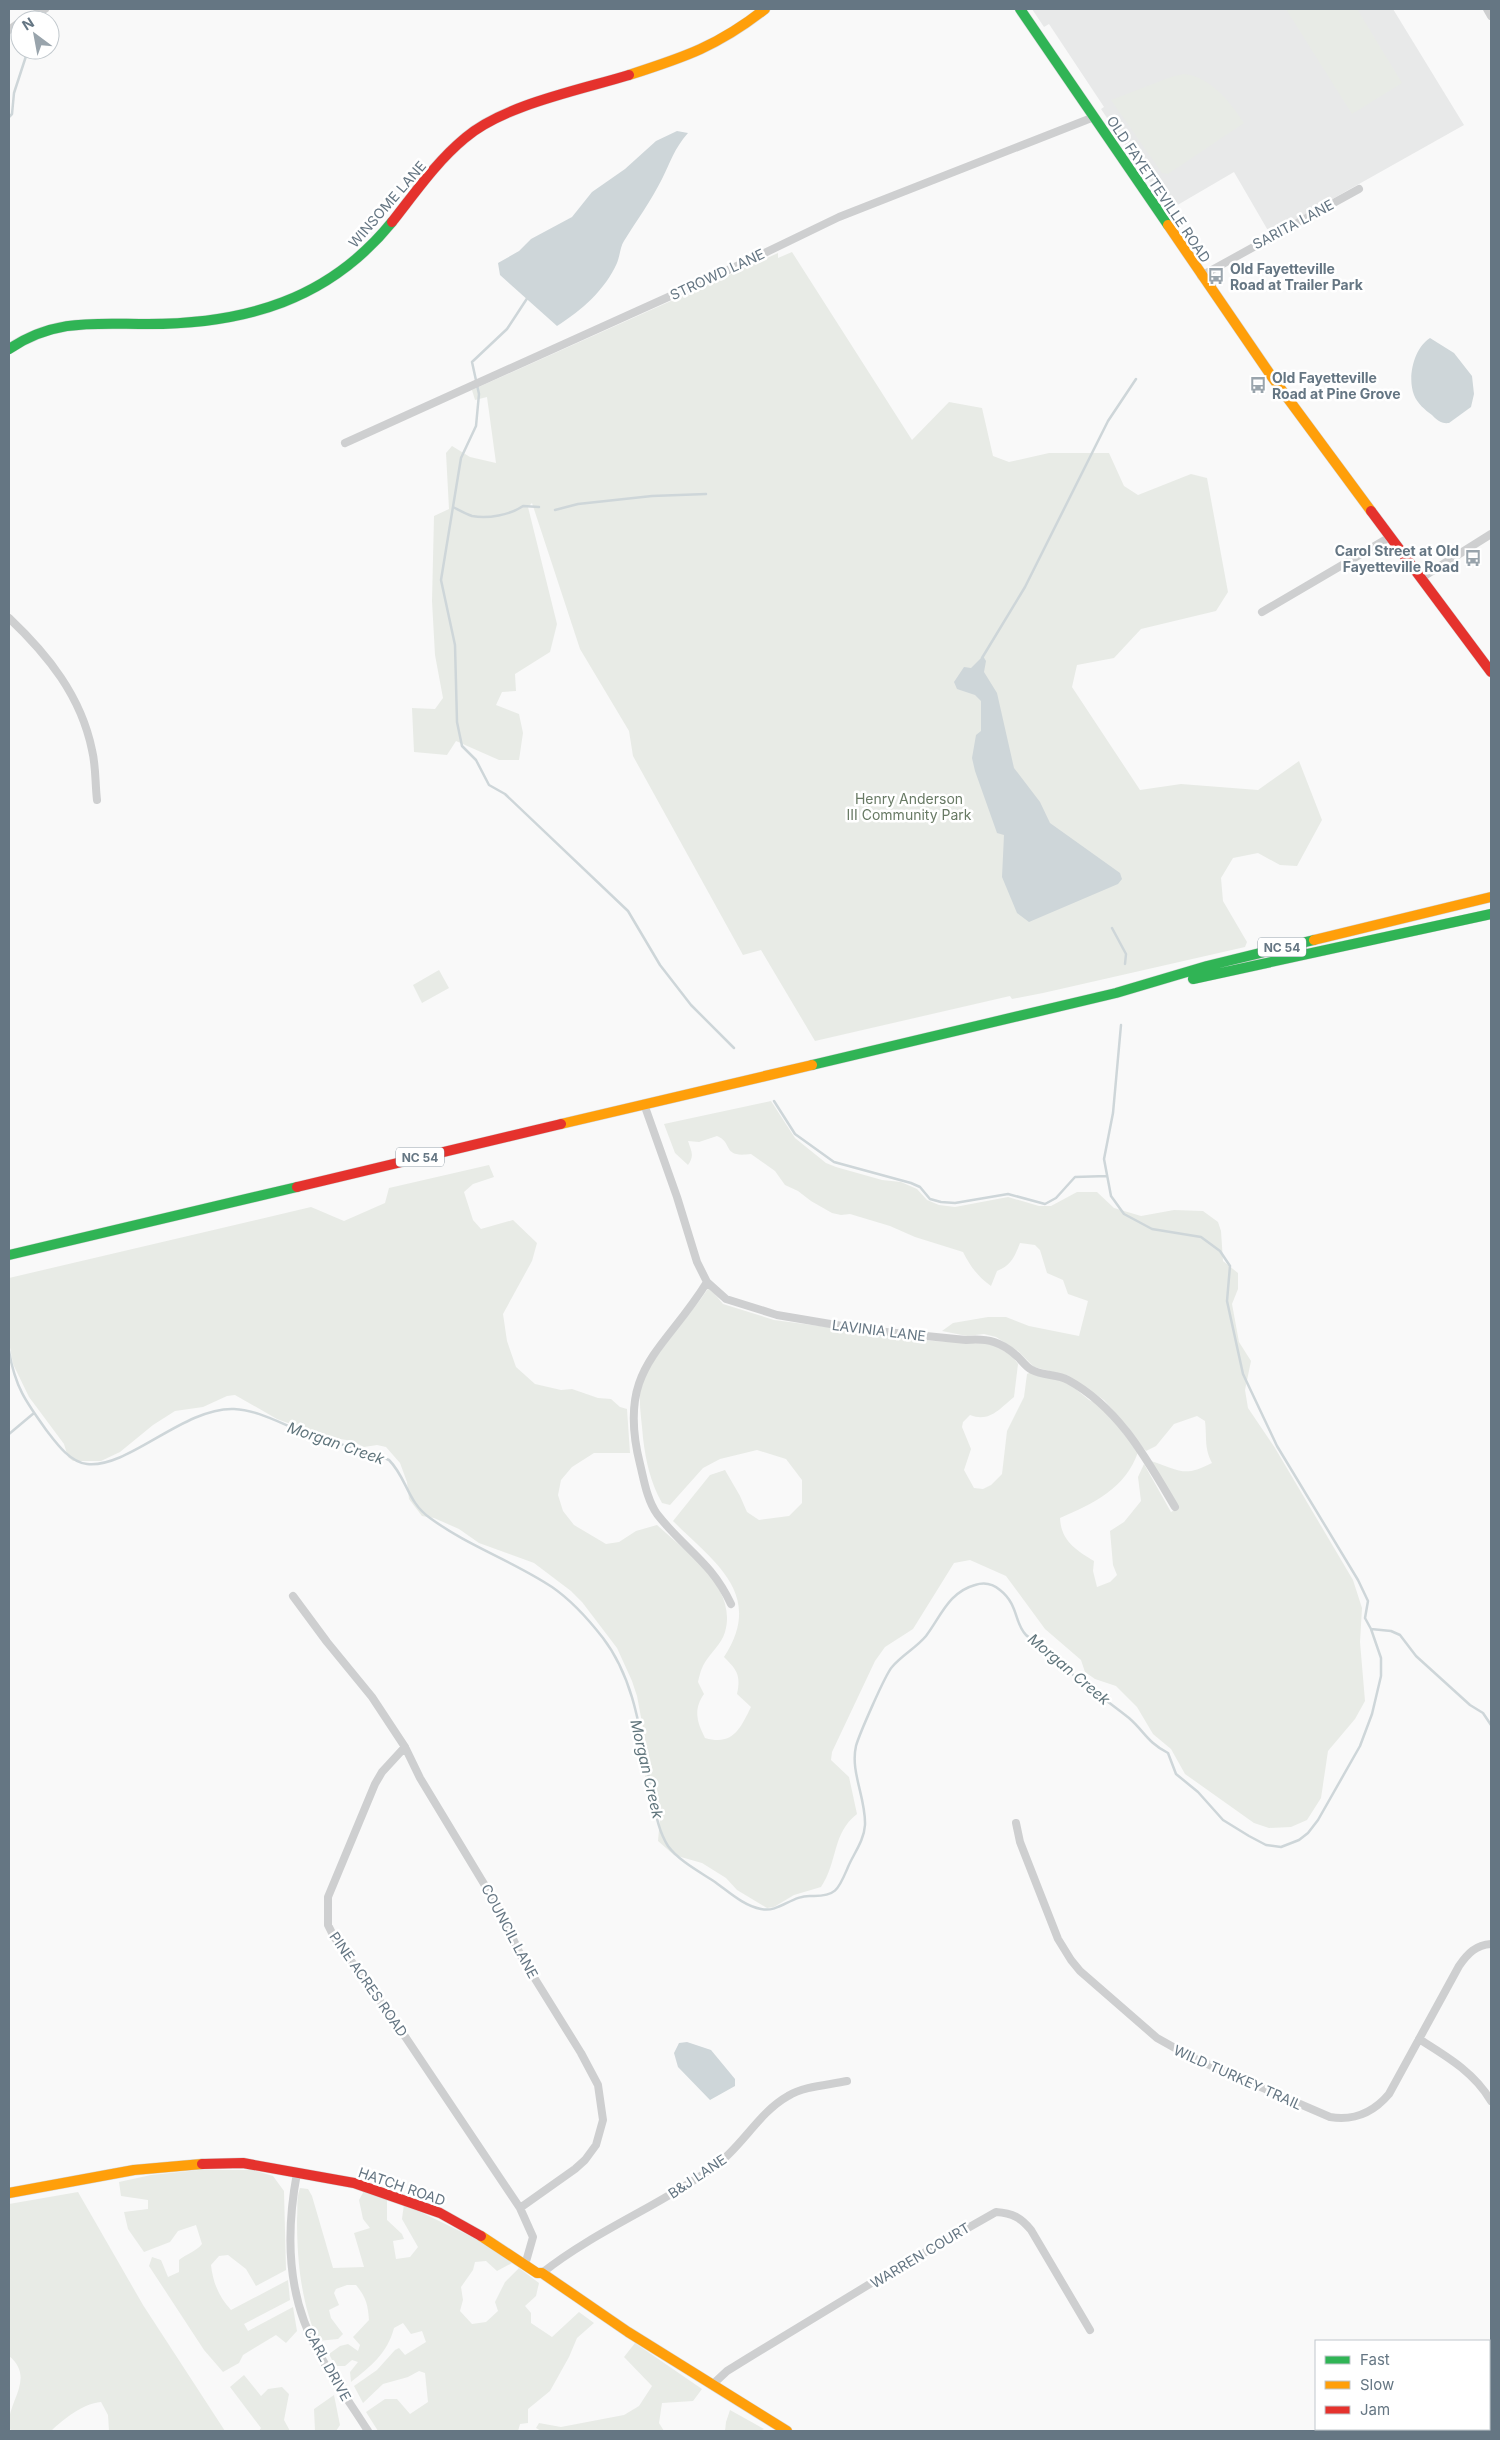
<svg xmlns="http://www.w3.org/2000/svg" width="1500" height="2440" viewBox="0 0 1500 2440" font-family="Inter,sans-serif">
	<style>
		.built { fill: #e8e9e9 }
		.green { fill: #e8ebe6 }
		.water { fill: #ced6d9 }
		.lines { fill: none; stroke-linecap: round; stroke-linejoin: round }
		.stream { stroke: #ced6d9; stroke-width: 2.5 }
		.fast-casing { stroke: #d5d6d7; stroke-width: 11 }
		.slow-casing { stroke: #d5d6d7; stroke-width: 11 }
		.jam-casing { stroke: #d5d6d7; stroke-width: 11 }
		.street { stroke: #cecfd0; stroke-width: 8 }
		.fast { stroke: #30b455; stroke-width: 10 }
		.slow { stroke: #ff9f0a; stroke-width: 10 }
		.jam { stroke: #e5322d; stroke-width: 10 }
		.labels { text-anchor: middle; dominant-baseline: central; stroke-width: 5; stroke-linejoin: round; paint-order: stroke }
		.shield { fill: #fff; stroke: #939fa8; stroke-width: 1 }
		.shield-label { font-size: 12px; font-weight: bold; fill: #657683 }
		.street-label { font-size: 14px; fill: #657683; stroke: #fff }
		.poi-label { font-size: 14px; font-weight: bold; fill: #657683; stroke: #fff; text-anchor: start }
		.park-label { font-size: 14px; fill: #687a64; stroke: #fff }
		.water-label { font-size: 15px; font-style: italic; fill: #60757c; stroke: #fff }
	</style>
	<rect width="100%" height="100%" fill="#f9f9f9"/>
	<!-- built -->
	<path class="built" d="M 1032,9 L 1393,9 L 1464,125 L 1270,234 L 1234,172 L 1169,210 L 1101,109 L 1104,107 L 1049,24 L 1044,27 Z"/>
	<!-- green -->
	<path class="green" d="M 1286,9 L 1357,9 L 1402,83 L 1352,114 Z
		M 1184,74 C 1211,77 1230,102 1244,123 L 1168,174 L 1162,173 L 1111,100 L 1171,77 Z
		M 792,252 L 912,440 L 949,402 L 982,408 L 993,456 L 1009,462 L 1049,453 L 1109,453 L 1124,486 L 1138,495 L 1191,474 L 1207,478 L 1228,592 L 1216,611 L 1141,629 L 1114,658 L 1077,665 L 1072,687 L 1140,790 L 1181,784 L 1258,790 L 1299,761 L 1322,820 L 1297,866 L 1280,865 L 1258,853 L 1233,858 L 1221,878 L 1223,901 L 1247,942 L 1245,947 L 1043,993 L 1012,999 L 1010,996 L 815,1041 L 761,950 L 743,955 L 633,756 L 629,731 L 580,649 L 532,503 L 528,507 L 557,624 L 550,652 L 515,674 L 516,691 L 502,692 L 496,705 L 519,714 L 523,733 L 519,760 L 499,760 L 456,741 L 447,755 L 414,752 L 412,708 L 435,709 L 443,698 L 435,655 L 432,601 L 434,516 L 449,509 L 446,453 L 452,446 L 470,457 L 496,463 L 487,397 L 475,400 L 472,390 L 778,253 L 778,258 Z
		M 439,970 L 449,988 L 422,1003 L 413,985 Z
		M 771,1101 L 795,1138 L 826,1163 L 836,1167 L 882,1180 L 901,1182 L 917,1189 L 927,1200 L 939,1205 L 955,1207 L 1008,1197 L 1039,1206 L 1051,1206 L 1077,1192 L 1097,1192 L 1114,1208 L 1141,1216 L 1174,1210 L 1203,1211 L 1218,1222 L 1221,1231 L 1223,1261 L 1238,1273 L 1238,1289 L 1232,1304 L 1239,1342 L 1251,1361 L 1245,1390 L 1248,1408 L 1275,1448 L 1353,1580 L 1362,1608 L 1360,1642 L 1365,1701 L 1355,1719 L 1328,1751 L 1321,1798 L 1307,1820 L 1291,1827 L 1269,1828 L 1254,1823 L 1185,1774 L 1171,1749 L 1153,1734 L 1137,1707 L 1116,1686 L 1095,1679 L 1085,1672 L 1081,1660 L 1045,1629 L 1006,1576 L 970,1560 L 954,1563 L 913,1629 L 885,1647 L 875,1661 L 832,1752 L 831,1760 L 849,1777 L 857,1814 C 832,1833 838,1862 821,1887 L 794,1895 L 774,1907 L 767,1908 L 737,1890 L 726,1878 L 702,1863 L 674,1855 L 658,1841 L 660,1818 L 657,1803 L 651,1799 L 644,1781 L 648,1765 L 648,1755 L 637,1696 L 632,1681 L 617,1648 L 582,1602 L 571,1591 L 534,1563 L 479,1543 L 459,1529 L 434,1518 L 422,1516 L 409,1499 L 407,1482 L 400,1463 L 386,1447 L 377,1445 L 364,1447 L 352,1441 L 323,1436 L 277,1419 L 235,1395 L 227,1396 L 203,1407 L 175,1411 L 153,1425 L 120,1452 L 101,1461 L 73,1461 L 68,1457 L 64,1444 L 29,1397 L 13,1364 L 9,1342 L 9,1278 L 311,1207 L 344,1221 L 385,1203 L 389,1188 L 489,1165 L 494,1177 L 473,1184 L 464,1192 L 473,1220 L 481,1229 L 513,1220 L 537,1243 L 532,1261 L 503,1314 L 507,1341 L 516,1367 L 535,1384 L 561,1390 L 572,1389 L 598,1398 L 611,1399 L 620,1407 L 627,1409 L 630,1453 L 594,1453 L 572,1467 L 561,1480 L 558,1495 L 563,1511 L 574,1525 L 606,1544 L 619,1542 L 636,1531 L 657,1525 C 686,1552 738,1587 725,1632 C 721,1645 710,1653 704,1664 C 701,1669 699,1677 698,1682 L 704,1694 C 693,1710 697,1722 705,1738 C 733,1746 740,1729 751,1707 L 737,1694 C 741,1675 737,1670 724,1657 C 765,1594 714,1562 673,1521 L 710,1475 L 725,1470 L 740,1496 L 747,1512 L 759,1520 L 789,1516 L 802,1503 L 802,1480 L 786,1459 L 757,1450 L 720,1459 L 703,1468 L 670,1505 L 662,1503 C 650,1481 646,1462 643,1438 C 642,1423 639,1407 640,1392 C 643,1365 692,1314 709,1287 L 723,1304 L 774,1320 L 933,1341 L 993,1344 L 1013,1357 L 1018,1364 L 1014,1397 C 1000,1408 990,1423 970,1415 L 963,1422 L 962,1427 L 971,1449 L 964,1470 L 974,1488 L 983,1489 L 991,1485 L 1002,1474 L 1007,1431 L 1024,1397 L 1027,1374 L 1031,1372 L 1066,1381 L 1089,1400 L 1100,1405 L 1121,1428 L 1123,1433 L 1138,1452 C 1126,1488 1093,1504 1060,1518 C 1061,1541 1076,1550 1094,1561 L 1093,1571 L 1097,1587 L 1110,1582 L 1117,1575 L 1113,1565 L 1110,1531 L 1124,1522 L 1141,1501 L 1138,1477 L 1144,1464 L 1171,1512 L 1178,1508 L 1151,1461 C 1180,1470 1183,1478 1212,1463 C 1204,1448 1207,1438 1205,1421 L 1197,1416 L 1174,1424 L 1156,1446 L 1146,1451 L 1131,1434 L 1128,1427 L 1104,1400 L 1069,1376 L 1034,1367 L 1018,1351 L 996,1337 L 984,1334 L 967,1336 L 942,1331 L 953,1323 L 988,1317 L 1006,1317 L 1029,1326 L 1079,1336 L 1088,1301 L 1068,1294 L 1063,1280 L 1047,1273 L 1040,1250 L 1035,1245 L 1020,1243 C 1015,1256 1011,1266 997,1271 L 991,1286 C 978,1277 970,1266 963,1252 L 915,1237 L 890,1226 L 850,1214 L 841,1215 L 832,1213 L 811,1201 L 798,1191 L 785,1185 L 775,1171 L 751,1154 C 721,1158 734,1143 717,1136 L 699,1142 L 688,1141 C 691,1151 695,1155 688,1165 L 675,1153 L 664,1124 Z
		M 199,2170 L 253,2170 L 273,2176 L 284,2191 L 286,2270 L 256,2286 L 246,2269 L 228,2255 L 219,2256 L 211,2265 C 213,2283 219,2297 231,2310 L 288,2280 L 290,2300 L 244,2324 L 248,2331 L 293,2307 L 297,2331 L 286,2343 L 276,2335 L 243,2355 L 239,2363 L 223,2372 L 204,2350 L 149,2266 L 152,2257 L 161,2260 L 168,2277 L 179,2272 L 179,2260 C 186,2254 197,2251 202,2244 L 196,2225 L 178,2231 L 170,2242 L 144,2252 L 128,2229 L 124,2212 L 148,2209 L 148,2200 L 121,2196 L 119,2182 L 151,2175 Z
		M 300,2188 L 308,2189 L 312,2196 L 333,2268 L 364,2267 L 354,2233 L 370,2228 L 363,2219 L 359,2200 L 365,2189 L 387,2196 L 387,2220 L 402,2234 L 404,2239 L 393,2241 L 396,2259 L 410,2257 L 418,2247 L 402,2219 L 404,2204 L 499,2250 L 512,2263 L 497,2271 L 486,2261 L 475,2262 L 473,2270 L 461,2287 L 463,2300 L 460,2311 L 472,2324 L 486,2322 L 498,2311 L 495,2302 L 505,2282 L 519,2268 L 539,2283 L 536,2296 L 525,2306 L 531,2313 L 531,2323 L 552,2337 L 579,2312 L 594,2323 L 577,2338 L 569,2357 L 550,2391 L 528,2409 L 528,2423 L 520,2424 L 518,2431 L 378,2431 L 366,2412 L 385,2399 L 397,2399 L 410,2414 L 428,2402 L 425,2373 L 419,2371 L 408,2377 L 383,2384 L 363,2403 L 354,2386 L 377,2370 L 395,2350 L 399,2348 L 405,2355 L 426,2342 L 422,2331 L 411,2334 L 403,2323 L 394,2328 C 387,2354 371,2366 351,2382 L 350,2372 L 358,2362 L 352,2360 L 345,2366 L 335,2366 L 329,2354 L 340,2346 L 348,2344 L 358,2351 L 360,2345 L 353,2337 L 369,2320 C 368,2305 366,2297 356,2285 L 347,2285 L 336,2289 L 334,2293 L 339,2305 L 329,2310 L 331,2318 L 343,2334 L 338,2339 L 318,2341 C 301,2302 297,2261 297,2219 C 298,2209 296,2198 300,2188 Z
		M 78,2192 L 143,2305 L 225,2431 L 109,2431 L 108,2415 L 101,2402 C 82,2404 65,2418 51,2431 L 11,2431 C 0,2408 39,2380 9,2356 L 9,2204 Z
		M 635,2343 L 702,2389 L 693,2401 L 662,2403 L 659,2423 L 664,2431 L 541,2431 L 536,2428 L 539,2423 L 561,2427 L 624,2415 L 639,2406 L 652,2386 L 624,2357 Z
		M 244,2375 L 261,2396 L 268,2389 L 282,2387 L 289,2394 L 284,2420 L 290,2431 L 259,2431 L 261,2428 L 230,2387 Z
		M 334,2395 L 340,2425 L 336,2431 L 315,2431 L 314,2409 Z
		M 730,2410 L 764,2429 L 760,2431 L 725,2431 L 726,2422 Z"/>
	<!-- water -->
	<path class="water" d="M 677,131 L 688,133 C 674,149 671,161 662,179 C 651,201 637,220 624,241 C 620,247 620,256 617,263 C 605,290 582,310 557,326 L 500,275 L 498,263 L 519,251 L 531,239 L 572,217 L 592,192 L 625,169 L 656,141 Z
		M 1430,338 L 1454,353 L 1472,376 L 1474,394 L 1471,407 L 1449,423 C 1441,424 1437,420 1432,415 C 1425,410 1417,403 1414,395 C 1407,377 1414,348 1430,338 Z
		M 983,656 L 986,661 L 984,672 L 997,693 L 1014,768 L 1040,802 L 1050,823 L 1120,873 L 1122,879 L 1118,884 L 1029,922 L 1017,913 L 1002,877 L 1004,835 L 997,833 L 975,771 L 972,758 L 976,735 L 981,731 L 981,701 L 975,695 L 957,689 L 954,682 L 964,667 L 971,668 Z
		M 687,2042 L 711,2050 L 735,2079 L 735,2086 L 710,2100 L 678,2067 L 674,2053 L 679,2043 Z"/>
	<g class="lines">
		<!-- stream -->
		<path class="stream" d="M 40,20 L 41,17
			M 9,117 L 12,114 L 14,93 L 28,50
			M 528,297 L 507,329 L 472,362 L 479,394 L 476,426 L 461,458 L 441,580 L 455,645 L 457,722 L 462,746 L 476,760 L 489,785 L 505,794 L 628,911 L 660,965 L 691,1005 L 734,1048
			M 453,507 C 459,510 466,514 472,516 C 488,519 510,515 523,506 L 539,507
			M 555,510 L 578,504 L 652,496 L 706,494
			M 982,658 L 1025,587 L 1108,421 L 1136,379
			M 1112,928 L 1126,954 L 1125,964
			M 774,1101 L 795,1134 L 834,1162 L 911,1183 L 920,1187 L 930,1199 L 941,1202 L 955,1203 L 1008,1194 L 1045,1204 L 1056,1198 L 1075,1177 L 1107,1176
			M 9,1351 C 15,1387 26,1402 47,1431 C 57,1444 70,1462 87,1464 C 128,1469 184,1407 234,1409 C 259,1410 283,1425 306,1433 C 333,1443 362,1449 389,1460 C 407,1478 407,1502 430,1518 C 468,1546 513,1561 552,1587 C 571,1600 589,1620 603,1638 C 636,1681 641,1738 651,1789 C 655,1808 657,1829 668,1846 C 679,1861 700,1872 715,1882 C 729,1892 744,1906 761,1909 C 779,1913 792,1895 811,1896 C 837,1897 839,1888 848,1867 C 854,1853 864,1841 865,1825 C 866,1798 850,1772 856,1746 C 859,1735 885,1675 892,1667 C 902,1655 916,1648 926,1636 C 941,1616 949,1592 975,1585 C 984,1582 993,1584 1000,1590 C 1019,1605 1014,1623 1026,1635 C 1030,1639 1038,1641 1043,1645 C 1053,1654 1061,1665 1071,1673 C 1090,1689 1110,1703 1129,1718 C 1145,1732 1147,1742 1168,1753 L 1176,1774 L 1198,1792 L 1223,1820 L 1249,1836 L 1266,1845 L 1281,1847 L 1299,1840 L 1308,1833 L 1318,1820 L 1360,1746 L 1372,1714 L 1381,1676 L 1381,1658 L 1371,1629 L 1365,1618 L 1368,1601 L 1358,1580 L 1277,1446 L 1243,1374 L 1227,1301 L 1230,1266 L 1220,1251 L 1201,1237 L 1152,1229 L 1124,1214 L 1111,1196 L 1104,1159 L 1113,1113 L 1121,1025
			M 9,1434 L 34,1413
			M 1371,1629 L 1391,1631 L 1400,1635 L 1416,1656 L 1470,1705 L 1483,1713 L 1491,1725"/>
		<!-- fast casing -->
		<g class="fast-casing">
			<path id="fast" d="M 1020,9 L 1168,225
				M 9,349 C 55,318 96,324 148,324 C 245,324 329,300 392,222
				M 1193,979 L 1491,914
				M 812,1065 L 1116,993 L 1207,966 L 1314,940
				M 9,1255 L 297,1187"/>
		</g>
		<!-- slow casing -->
		<g class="slow-casing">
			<path id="slow" d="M 629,75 C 685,57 718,46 765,9
				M 1168,225 L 1272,377 L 1371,511
				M 1314,940 L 1491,897
				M 561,1124 L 812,1065
				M 9,2193 L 134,2170 L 202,2164
				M 481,2236 L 537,2273 L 542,2273 L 628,2332 L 787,2431"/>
		</g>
		<!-- jam casing -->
		<g class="jam-casing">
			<path id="jam" d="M 392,222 C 415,193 436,162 465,138 C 503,105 580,90 629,75
				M 1371,511 L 1491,672
				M 297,1187 L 561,1124
				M 202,2164 L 243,2163 L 354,2183 L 440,2213 L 481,2236"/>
		</g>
		<!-- street -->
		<path class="street" d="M 1487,9 L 1491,16
			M 24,20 L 45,9
			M 9,30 L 20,22
			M 1201,276 L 1359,189
			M 345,443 L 748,261 L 839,217 L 1094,117
			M 1421,578 L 1491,534
			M 1262,612 L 1390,537
			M 9,618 C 48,655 81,696 92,750 C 96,766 95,783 97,800
			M 644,1104 L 677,1197 L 697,1262 L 707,1282 L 726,1299 L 777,1315 L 866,1330 L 966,1340 C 988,1338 1002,1342 1018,1357 C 1022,1361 1027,1368 1032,1370 C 1043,1376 1058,1374 1068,1380 C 1119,1408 1146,1458 1175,1507
			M 707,1282 C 664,1352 616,1368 640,1464 C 644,1480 647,1500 657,1514 C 684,1549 711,1561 731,1604
			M 293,1596 L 327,1642 L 372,1697 L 405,1747 L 420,1778 L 498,1907 L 522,1958 L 581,2053 L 598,2085 L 603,2120 L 596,2145 L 585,2160 L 575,2169 L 520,2208
			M 405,1747 L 382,1772 L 375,1784 L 328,1897 L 328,1925 L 334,1937 L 398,2026 L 520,2208 L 533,2237 L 525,2265
			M 1016,1823 L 1020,1842 L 1038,1888 L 1058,1939 L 1071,1960 L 1080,1971 L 1157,2038 L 1191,2057 L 1330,2117 C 1354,2121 1373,2113 1389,2094 L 1459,1966 C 1468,1953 1476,1945 1491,1944
			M 1419,2039 C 1446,2056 1474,2072 1491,2101
			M 297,2173 C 288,2221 287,2275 304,2321 C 319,2361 346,2396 368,2431
			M 542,2273 C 595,2231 659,2206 714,2167 C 742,2147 758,2113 788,2096 C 804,2086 829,2085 847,2081
			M 712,2385 L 727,2371 L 748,2358 L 878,2279 L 996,2212 C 1013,2213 1021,2218 1031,2230 L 1090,2330"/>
		<!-- fast -->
		<use href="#fast" class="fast"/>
		<!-- slow -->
		<use href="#slow" class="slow"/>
		<!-- jam -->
		<use href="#jam" class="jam"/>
	</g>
	<!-- icons -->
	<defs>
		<g id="bus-bare" transform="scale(1.35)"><path d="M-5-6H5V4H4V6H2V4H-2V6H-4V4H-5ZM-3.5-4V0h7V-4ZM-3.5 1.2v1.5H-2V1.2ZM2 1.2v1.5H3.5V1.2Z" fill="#99a4ac" stroke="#fff" stroke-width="2.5" paint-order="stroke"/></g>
	</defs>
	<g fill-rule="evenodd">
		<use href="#bus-bare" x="1216" y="276"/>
		<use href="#bus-bare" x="1258" y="385"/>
		<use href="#bus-bare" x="1473" y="558"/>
	</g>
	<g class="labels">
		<!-- shield labels -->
		<g class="shield">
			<rect x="1258" y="937.5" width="48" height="19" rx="4"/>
			<rect x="396" y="1147.5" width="48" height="19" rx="4"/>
		</g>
		<g class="shield-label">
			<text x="1282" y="947">NC 54</text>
			<text x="420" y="1157">NC 54</text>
		</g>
		<!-- street labels -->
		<g class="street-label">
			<text transform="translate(1159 189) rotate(56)">OLD FAYETTEVILLE ROAD</text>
			<text transform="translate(387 204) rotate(-49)">WINSOME LANE</text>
			<text transform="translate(1293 224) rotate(-28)">SARITA LANE</text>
			<text transform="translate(717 274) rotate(-25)">STROWD LANE</text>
			<text transform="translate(879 1330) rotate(7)">LAVINIA LANE</text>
			<text transform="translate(510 1931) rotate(62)">COUNCIL LANE</text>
			<text transform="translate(369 1984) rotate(55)">PINE ACRES ROAD</text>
			<text transform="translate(1238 2077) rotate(24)">WILD TURKEY TRAIL</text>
			<text transform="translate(697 2176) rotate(-34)">B&amp;J LANE</text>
			<text transform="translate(402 2186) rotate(19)">HATCH ROAD</text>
			<text transform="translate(920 2255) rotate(-31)">WARREN COURT</text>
			<text transform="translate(328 2364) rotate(61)">CARL DRIVE</text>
		</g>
		<!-- poi labels -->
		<g class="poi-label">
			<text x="1230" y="268">Old Fayetteville<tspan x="1230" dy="16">Road at Trailer Park</tspan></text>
			<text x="1272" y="377">Old Fayetteville<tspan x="1272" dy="16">Road at Pine Grove</tspan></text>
			<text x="1459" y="550" text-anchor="end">Carol Street at Old<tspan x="1459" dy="16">Fayetteville Road</tspan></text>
		</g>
		<!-- park labels -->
		<g class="park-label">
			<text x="909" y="798">Henry Anderson<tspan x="909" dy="16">III Community Park</tspan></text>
		</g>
		<!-- water labels -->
		<g class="water-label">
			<text transform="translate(336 1443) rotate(19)">Morgan Creek</text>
			<text transform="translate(1069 1669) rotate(40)">Morgan Creek</text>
			<text transform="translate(647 1769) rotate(77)">Morgan Creek</text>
		</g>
	</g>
	<!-- border -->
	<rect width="1500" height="2440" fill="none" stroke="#657683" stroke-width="20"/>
	<!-- legend -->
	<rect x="1315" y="2340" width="175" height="90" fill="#ffffff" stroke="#c1c8cd"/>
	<rect x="1325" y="2356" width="25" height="8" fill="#30b455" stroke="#c1c8cd"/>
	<text x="1360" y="2365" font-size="15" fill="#657683">Fast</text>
	<rect x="1325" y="2381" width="25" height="8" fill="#ff9f0a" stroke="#c1c8cd"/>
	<text x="1360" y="2390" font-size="15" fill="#657683">Slow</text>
	<rect x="1325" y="2406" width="25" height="8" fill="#e5322d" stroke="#c1c8cd"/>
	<text x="1360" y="2415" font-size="15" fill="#657683">Jam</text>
	<!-- north arrow -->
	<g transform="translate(35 35) rotate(328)"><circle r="24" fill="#ffffff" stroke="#c1c8cd"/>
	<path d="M0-4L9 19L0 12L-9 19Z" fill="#99a4ac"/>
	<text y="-8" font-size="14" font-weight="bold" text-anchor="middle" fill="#657683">N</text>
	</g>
</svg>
